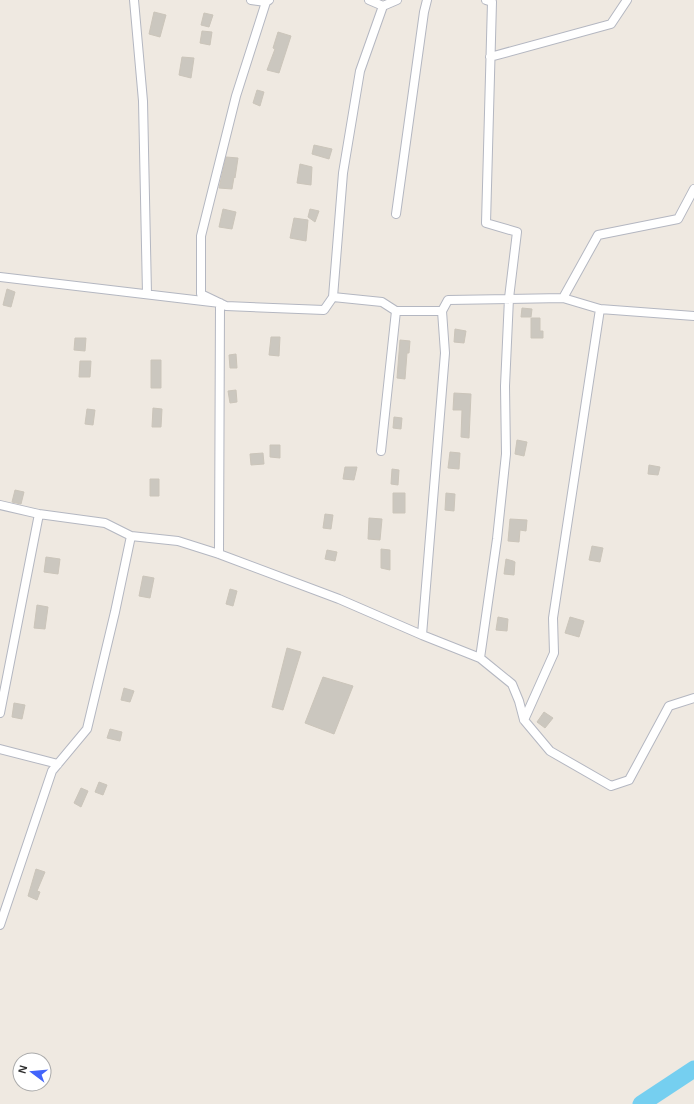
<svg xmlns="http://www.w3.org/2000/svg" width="694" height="1104" viewBox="0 0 694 1104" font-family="Helvetica,sans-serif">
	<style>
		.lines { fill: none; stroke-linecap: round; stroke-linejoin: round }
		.river { stroke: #75cff0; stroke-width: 17 }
		.building { fill: #cbc7bf; stroke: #cbc5ba }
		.minor-casing { stroke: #b4b7c1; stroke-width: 10 }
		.minor { stroke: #fff; stroke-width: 8 }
	</style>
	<rect width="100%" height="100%" fill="#efe9e1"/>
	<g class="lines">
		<!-- river -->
		<path class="river" d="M 641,1104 L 694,1069"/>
	</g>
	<!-- building -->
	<path class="building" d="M 154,12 L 166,15 L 160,37 L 149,34 Z
		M 204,13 L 213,15 L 209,27 L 201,25 Z
		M 202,31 L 212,32 L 210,45 L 200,43 Z
		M 278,32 L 291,36 L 279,73 L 267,70 L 275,49 L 273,48 Z
		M 182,57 L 194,58 L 191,78 L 179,75 Z
		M 257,90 L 264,92 L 260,106 L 253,103 Z
		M 314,145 L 332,149 L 329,159 L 312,154 Z
		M 226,157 L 238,158 L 235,178 L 234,177 L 232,189 L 219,188 Z
		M 300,164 L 312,167 L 311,185 L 297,183 Z
		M 223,209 L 236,212 L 232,229 L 219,227 Z
		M 310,209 L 319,211 L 315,222 L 308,217 Z
		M 294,218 L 308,220 L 306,241 L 290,238 Z
		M 7,289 L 15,292 L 11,307 L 3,305 Z
		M 522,308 L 532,309 L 531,317 L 521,317 Z
		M 531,318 L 540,318 L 540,331 L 543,331 L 543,338 L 531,338 Z
		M 455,329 L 466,331 L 464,343 L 454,342 Z
		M 271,337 L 280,337 L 279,356 L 269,355 Z
		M 75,338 L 86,338 L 85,351 L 74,350 Z
		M 400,340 L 410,341 L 409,353 L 407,353 L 405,379 L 397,378 Z
		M 236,354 L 237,368 L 230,368 L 229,355 Z
		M 151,360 L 161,360 L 161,388 L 151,388 Z
		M 80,361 L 91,361 L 90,377 L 79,377 Z
		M 236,390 L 237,402 L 230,403 L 228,391 Z
		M 454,393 L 471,394 L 469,438 L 461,437 L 462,410 L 453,410 Z
		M 153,408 L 162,409 L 161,427 L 152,427 Z
		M 87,409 L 95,410 L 93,425 L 85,424 Z
		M 394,417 L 402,418 L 401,429 L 393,428 Z
		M 517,440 L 527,442 L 524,456 L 515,454 Z
		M 270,445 L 280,445 L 280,458 L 270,457 Z
		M 450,452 L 460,453 L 459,469 L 448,468 Z
		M 263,453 L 264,464 L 251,465 L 250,454 Z
		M 649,465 L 660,467 L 658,475 L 648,474 Z
		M 345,467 L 357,467 L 354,480 L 343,479 Z
		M 392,469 L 399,470 L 398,485 L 391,484 Z
		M 150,479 L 159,479 L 159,496 L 150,496 Z
		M 15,490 L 24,492 L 21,504 L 12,502 Z
		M 393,493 L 405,493 L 405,513 L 393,513 Z
		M 446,493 L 455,494 L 454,511 L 445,510 Z
		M 325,514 L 333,515 L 331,529 L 323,528 Z
		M 369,518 L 382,519 L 380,540 L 368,539 Z
		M 510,519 L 527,520 L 526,531 L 520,530 L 519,542 L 508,541 Z
		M 592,546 L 603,548 L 600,562 L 589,560 Z
		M 381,549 L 390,550 L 390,570 L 381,568 Z
		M 327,550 L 337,552 L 335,561 L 325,559 Z
		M 46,557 L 60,559 L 58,574 L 44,572 Z
		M 506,559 L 513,561 L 515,562 L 514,575 L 504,574 Z
		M 143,576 L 154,578 L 150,598 L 139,596 Z
		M 230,589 L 237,591 L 233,606 L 226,604 Z
		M 37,605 L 48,607 L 45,629 L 34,628 Z
		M 498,617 L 508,619 L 507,631 L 496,630 Z
		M 570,617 L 584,621 L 579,637 L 565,633 Z
		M 287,648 L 301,652 L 283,710 L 272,707 Z
		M 323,677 L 353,686 L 334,734 L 305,723 Z
		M 124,688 L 134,691 L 130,702 L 121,700 Z
		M 14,703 L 25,705 L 22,719 L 12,717 Z
		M 544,712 L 553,718 L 545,728 L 537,722 Z
		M 110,729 L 122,732 L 120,741 L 107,738 Z
		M 99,782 L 107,785 L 103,795 L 95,792 Z
		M 81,788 L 88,791 L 81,807 L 74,803 Z
		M 36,869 L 45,872 L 37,891 L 40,892 L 37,900 L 28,896 Z"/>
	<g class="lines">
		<!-- minor casing -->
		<g class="minor-casing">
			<path id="minor" d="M 134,0 L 143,101 L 147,294
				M 251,0 L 266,2 L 269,0
				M 369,0 L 383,6
				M 266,2 L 236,96 L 201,236 L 201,294 L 226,306 L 324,310 L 333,297 L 382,302 L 396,311 L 442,311 L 448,300 L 563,298 L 600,309 L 694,316
				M 490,57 L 611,24 L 627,0
				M 396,214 L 424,12 L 427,0
				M 0,277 L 220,303 L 219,554
				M 333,297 L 343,173 L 360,71 L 383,6 L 397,0
				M 563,298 L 598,235 L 678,219 L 694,189
				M 381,451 L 396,311
				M 0,505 L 39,514 L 105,523 L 131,536 L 178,541 L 219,554 L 339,599 L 422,635 L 480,658 L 512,684 L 519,701 L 524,720 L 550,751 L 611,786 L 629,780 L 669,706 L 694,698
				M 422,635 L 445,353 L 442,311
				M 480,658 L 497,539 L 506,454 L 505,386 L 509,298 L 517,232 L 486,223 L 492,2 L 486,0
				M 0,713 L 39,514
				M 524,720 L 554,653 L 553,618 L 600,309
				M 0,749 L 58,764
				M 0,925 L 52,771 L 87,729 L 115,612 L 131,536"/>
		</g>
		<!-- minor -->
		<use href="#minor" class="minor"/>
	</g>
	<!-- north arrow -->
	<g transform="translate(32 1072) rotate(286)"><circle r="19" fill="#ffffff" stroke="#ababab"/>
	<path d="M0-3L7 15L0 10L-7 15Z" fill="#4264fb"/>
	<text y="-6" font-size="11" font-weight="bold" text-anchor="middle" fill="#2e2e2e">N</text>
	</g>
</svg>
